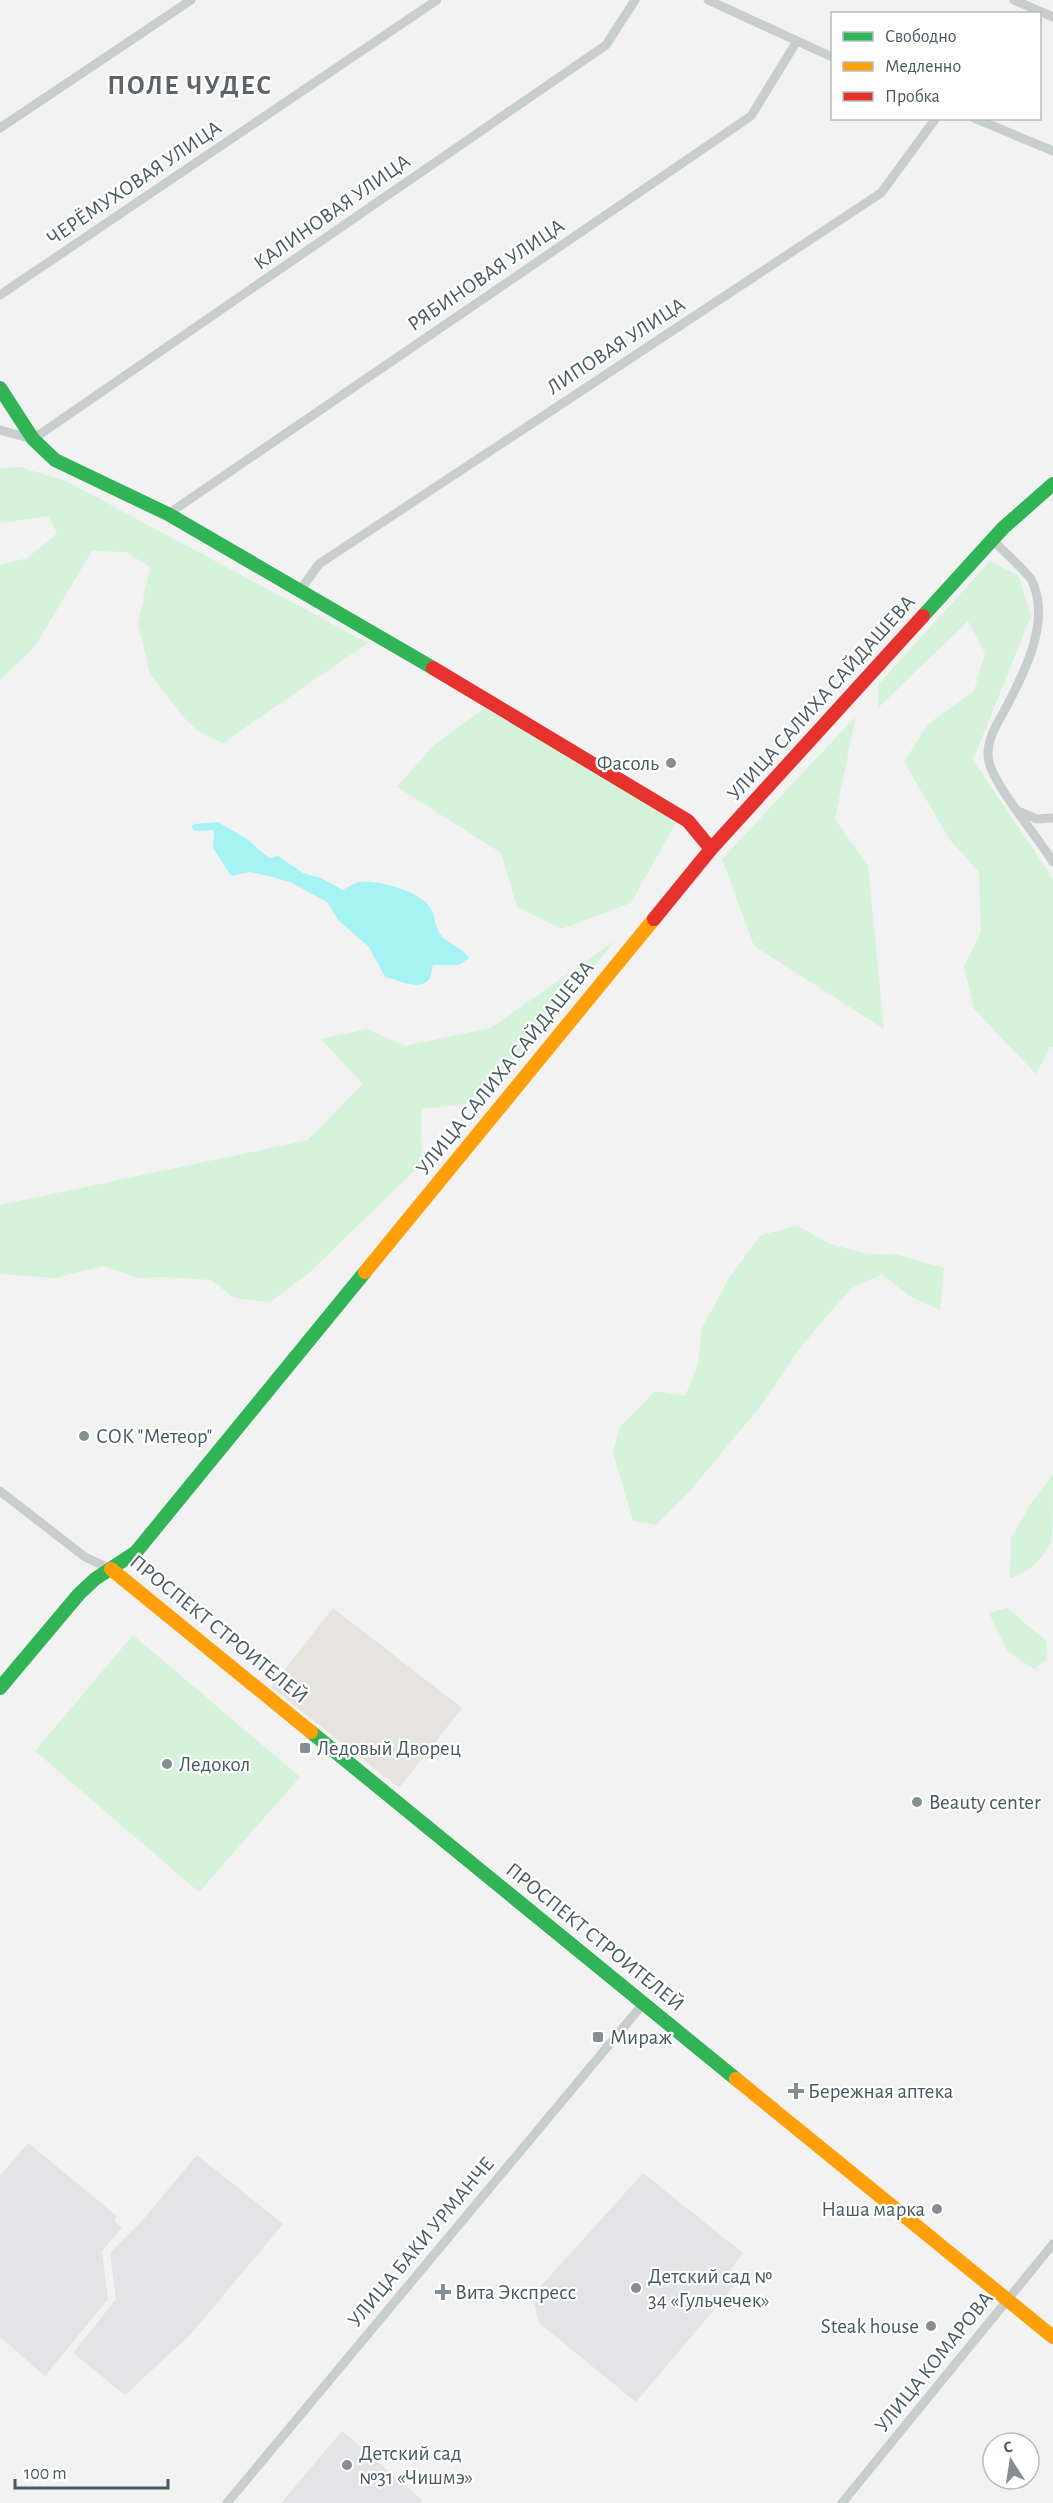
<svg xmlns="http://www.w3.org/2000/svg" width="1053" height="2503" viewBox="0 0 1053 2503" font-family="'Alegreya Sans',sans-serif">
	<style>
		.commercial { fill: #e7e4e0 }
		.education { fill: #e4e3e5 }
		.green { fill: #d4f3da }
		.water { fill: #a6f3f4 }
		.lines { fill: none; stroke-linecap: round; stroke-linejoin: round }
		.street { stroke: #c8cdce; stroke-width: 9 }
		.fast { stroke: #30b455; stroke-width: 14 }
		.slow { stroke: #ff9f0a; stroke-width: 14 }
		.jam { stroke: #e5322d; stroke-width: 14 }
		.poi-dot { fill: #838f94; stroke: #fff; stroke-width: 2 }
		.labels { text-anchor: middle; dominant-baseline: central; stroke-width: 4.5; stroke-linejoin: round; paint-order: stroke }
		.street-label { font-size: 21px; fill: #475a61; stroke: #fff }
		.poi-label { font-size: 21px; fill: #475a61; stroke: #fff; text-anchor: start }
		.district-label { font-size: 27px; font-weight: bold; letter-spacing: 1.5px; fill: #5d6367; stroke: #fff }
	</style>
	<rect width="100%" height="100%" fill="#f2f2f2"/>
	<!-- commercial -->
	<path class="commercial" d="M 333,1608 L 462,1708 L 399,1788 L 271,1687 Z"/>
	<!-- education -->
	<path class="education" d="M 28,2143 L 117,2216 L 114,2221 L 122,2228 L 102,2251 L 108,2299 L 45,2376 L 0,2337 L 0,2176 Z
		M 197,2155 L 283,2224 L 191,2334 L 125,2395 L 73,2353 L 116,2299 L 110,2253 L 141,2222 Z
		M 643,2173 L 743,2253 L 729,2272 L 739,2280 L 636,2402 L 539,2323 L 532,2296 Z
		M 342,2431 L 421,2499 L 421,2503 L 281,2503 Z"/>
	<!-- green -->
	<path class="green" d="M 20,467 L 66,481 L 368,643 L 223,743 L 199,732 L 186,720 L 150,674 L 138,624 L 150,567 L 126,552 L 92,551 L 35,646 L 0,680 L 0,565 L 27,558 L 57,534 L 49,516 L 0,523 L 0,468 Z
		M 990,561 L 1018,575 L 1031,616 L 973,760 L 1053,879 L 1053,1047 L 1050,1047 L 1036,1074 L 974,1009 L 964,966 L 981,932 L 979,872 L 950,840 L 904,762 L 928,724 L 974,691 L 985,653 L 968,621 L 878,708 L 878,685 Z
		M 485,708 L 677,821 L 631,903 L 561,929 L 517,907 L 501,853 L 397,787 L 434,745 Z
		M 856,716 L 835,819 L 868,866 L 884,1029 L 754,946 L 722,859 Z
		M 616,940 L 478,1103 L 421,1109 L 422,1163 L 310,1272 L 270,1302 L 234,1298 L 211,1280 L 163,1277 L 139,1278 L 104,1266 L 55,1278 L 0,1274 L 0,1205 L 308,1140 L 363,1084 L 321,1039 L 367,1029 L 405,1046 L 491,1028 Z
		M 798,1226 L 828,1243 L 862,1253 L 899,1255 L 944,1268 L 940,1310 L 909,1296 L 882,1274 L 852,1288 L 826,1317 L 797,1352 L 762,1404 L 689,1492 L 656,1525 L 633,1521 L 613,1453 L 620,1427 L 655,1391 L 685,1396 L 698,1365 L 702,1328 L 729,1278 L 761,1235 Z
		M 1053,1474 C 1053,1487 1053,1528 1052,1539 C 1045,1558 1029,1573 1010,1578 L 1011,1538 L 1030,1505 Z
		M 1007,1608 L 1046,1641 L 1047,1659 L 1034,1669 L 1008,1652 L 989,1613 Z
		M 133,1635 L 300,1777 L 199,1892 L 35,1751 Z"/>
	<!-- water -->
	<path class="water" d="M 218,822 L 247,839 L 269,858 L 278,856 L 303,873 L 321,878 L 343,890 C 348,887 354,883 360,882 C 379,880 421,891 431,909 C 435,916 435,928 441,935 C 449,945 462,947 469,958 L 459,965 L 433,965 C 431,969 432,974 430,978 C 420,993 398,979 385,977 L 369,947 L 339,921 L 327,902 L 292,883 L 269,876 L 250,872 L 231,876 L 213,848 L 214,830 L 195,831 L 191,827 L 194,824 Z"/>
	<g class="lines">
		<!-- street -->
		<path class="street" d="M 708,0 L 832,57
			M 1014,0 L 1053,17
			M 974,118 L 1053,151
			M 0,128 L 191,0
			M 0,295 L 437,0
			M 0,430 L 33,439 L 606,45 L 635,0
			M 168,514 L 751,116 L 797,41
			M 993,540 C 1005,553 1020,565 1031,579 C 1053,621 1022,678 1002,715 C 994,728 985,747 989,762 C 995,787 1038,837 1053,862
			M 301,589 L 319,564 L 881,193 L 936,118
			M 1021,812 L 1037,819 L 1053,818
			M 0,1491 L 85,1557 L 111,1569
			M 227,2503 L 643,2004
			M 842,2503 L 1053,2244"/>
		<!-- fast -->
		<path class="fast" d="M 0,388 L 33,439 L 55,460 L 168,514 L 433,668
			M 923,616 L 1003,528 L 1053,484
			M 0,1688 L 79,1594 L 95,1579 L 136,1552 L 365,1272
			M 311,1732 L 736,2079"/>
		<!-- slow -->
		<path class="slow" d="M 365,1272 L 654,919
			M 111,1569 L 311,1732
			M 736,2079 L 1053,2337"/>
		<!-- jam -->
		<path class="jam" d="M 433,668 L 688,821 L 711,849
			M 654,919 L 711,849 L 923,616"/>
	</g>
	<!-- markers -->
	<g class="poi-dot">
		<circle cx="671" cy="763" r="6"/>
		<circle cx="84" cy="1436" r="6"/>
		<rect x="299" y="1742" width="12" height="12" rx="3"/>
		<circle cx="167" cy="1764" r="6"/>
		<circle cx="917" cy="1802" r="6"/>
		<rect x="592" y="2031" width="12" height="12" rx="3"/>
		<path d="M793 2082h6v6h6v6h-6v6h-6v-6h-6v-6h6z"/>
		<circle cx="937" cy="2209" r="6"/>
		<circle cx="636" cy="2288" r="6"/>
		<path d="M440 2283h6v6h6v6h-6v6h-6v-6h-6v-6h6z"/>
		<circle cx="931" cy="2326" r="6"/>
		<circle cx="347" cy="2465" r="6"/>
	</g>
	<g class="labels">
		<!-- street labels -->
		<g class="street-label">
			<text transform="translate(134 183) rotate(-34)">ЧЕРЁМУХОВАЯ УЛИЦА</text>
			<text transform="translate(332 212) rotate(-35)">КАЛИНОВАЯ УЛИЦА</text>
			<text transform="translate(486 275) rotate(-34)">РЯБИНОВАЯ УЛИЦА</text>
			<text transform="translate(616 346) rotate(-33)">ЛИПОВАЯ УЛИЦА</text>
			<text transform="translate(821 698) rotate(-48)">УЛИЦА САЛИХА САЙДАШЕВА</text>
			<text transform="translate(505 1068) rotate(-51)">УЛИЦА САЛИХА САЙДАШЕВА</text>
			<text transform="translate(219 1629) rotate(39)">ПРОСПЕКТ СТРОИТЕЛЕЙ</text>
			<text transform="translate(595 1937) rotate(39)">ПРОСПЕКТ СТРОИТЕЛЕЙ</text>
			<text transform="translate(421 2242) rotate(-50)">УЛИЦА БАКИ УРМАНЧЕ</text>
			<text transform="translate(934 2362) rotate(-51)">УЛИЦА КОМАРОВА</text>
		</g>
		<!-- poi labels -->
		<g class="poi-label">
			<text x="659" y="763" text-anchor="end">Фасоль</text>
			<text x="96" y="1436">СОК "Метеор"</text>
			<text x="317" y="1748">Ледовый Дворец</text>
			<text x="179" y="1764">Ледокол</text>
			<text x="929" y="1802">Beauty center</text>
			<text x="610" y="2037">Мираж</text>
			<text x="808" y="2091">Бережная аптека</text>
			<text x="925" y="2209" text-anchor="end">Наша марка</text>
			<text x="648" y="2276">Детский сад №<tspan x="648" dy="24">34 «Гульчечек»</tspan></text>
			<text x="455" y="2292">Вита Экспресс</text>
			<text x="919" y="2326" text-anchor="end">Steak house</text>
			<text x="359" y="2453">Детский сад<tspan x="359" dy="24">№31 «Чишмэ»</tspan></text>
		</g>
		<!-- district labels -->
		<g class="district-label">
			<text x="190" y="85">ПОЛЕ ЧУДЕС</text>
		</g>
	</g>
	<!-- legend -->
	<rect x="831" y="12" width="210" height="108" fill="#ffffff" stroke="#b5bdc0" stroke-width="1.5"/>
	<rect x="843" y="32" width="30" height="9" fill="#30b455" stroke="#b5bdc0" stroke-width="1.5"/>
	<text x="885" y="42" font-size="18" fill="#475a61">Свободно</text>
	<rect x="843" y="62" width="30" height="9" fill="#ff9f0a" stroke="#b5bdc0" stroke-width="1.5"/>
	<text x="885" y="72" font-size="18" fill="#475a61">Медленно</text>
	<rect x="843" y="92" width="30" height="9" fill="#e5322d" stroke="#b5bdc0" stroke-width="1.5"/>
	<text x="885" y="102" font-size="18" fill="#475a61">Пробка</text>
	<!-- north arrow -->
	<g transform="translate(1011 2461) rotate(348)"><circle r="28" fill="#ffffff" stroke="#b5bdc0" stroke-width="1.5"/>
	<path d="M0-4.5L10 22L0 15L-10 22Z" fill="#838f94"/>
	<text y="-9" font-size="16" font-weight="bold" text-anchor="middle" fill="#475a61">С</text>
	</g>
	<!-- scale -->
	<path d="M15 2479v9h153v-9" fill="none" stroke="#475a61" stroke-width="3"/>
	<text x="24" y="2479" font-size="18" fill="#475a61" stroke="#ffffff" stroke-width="4.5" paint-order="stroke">100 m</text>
</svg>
